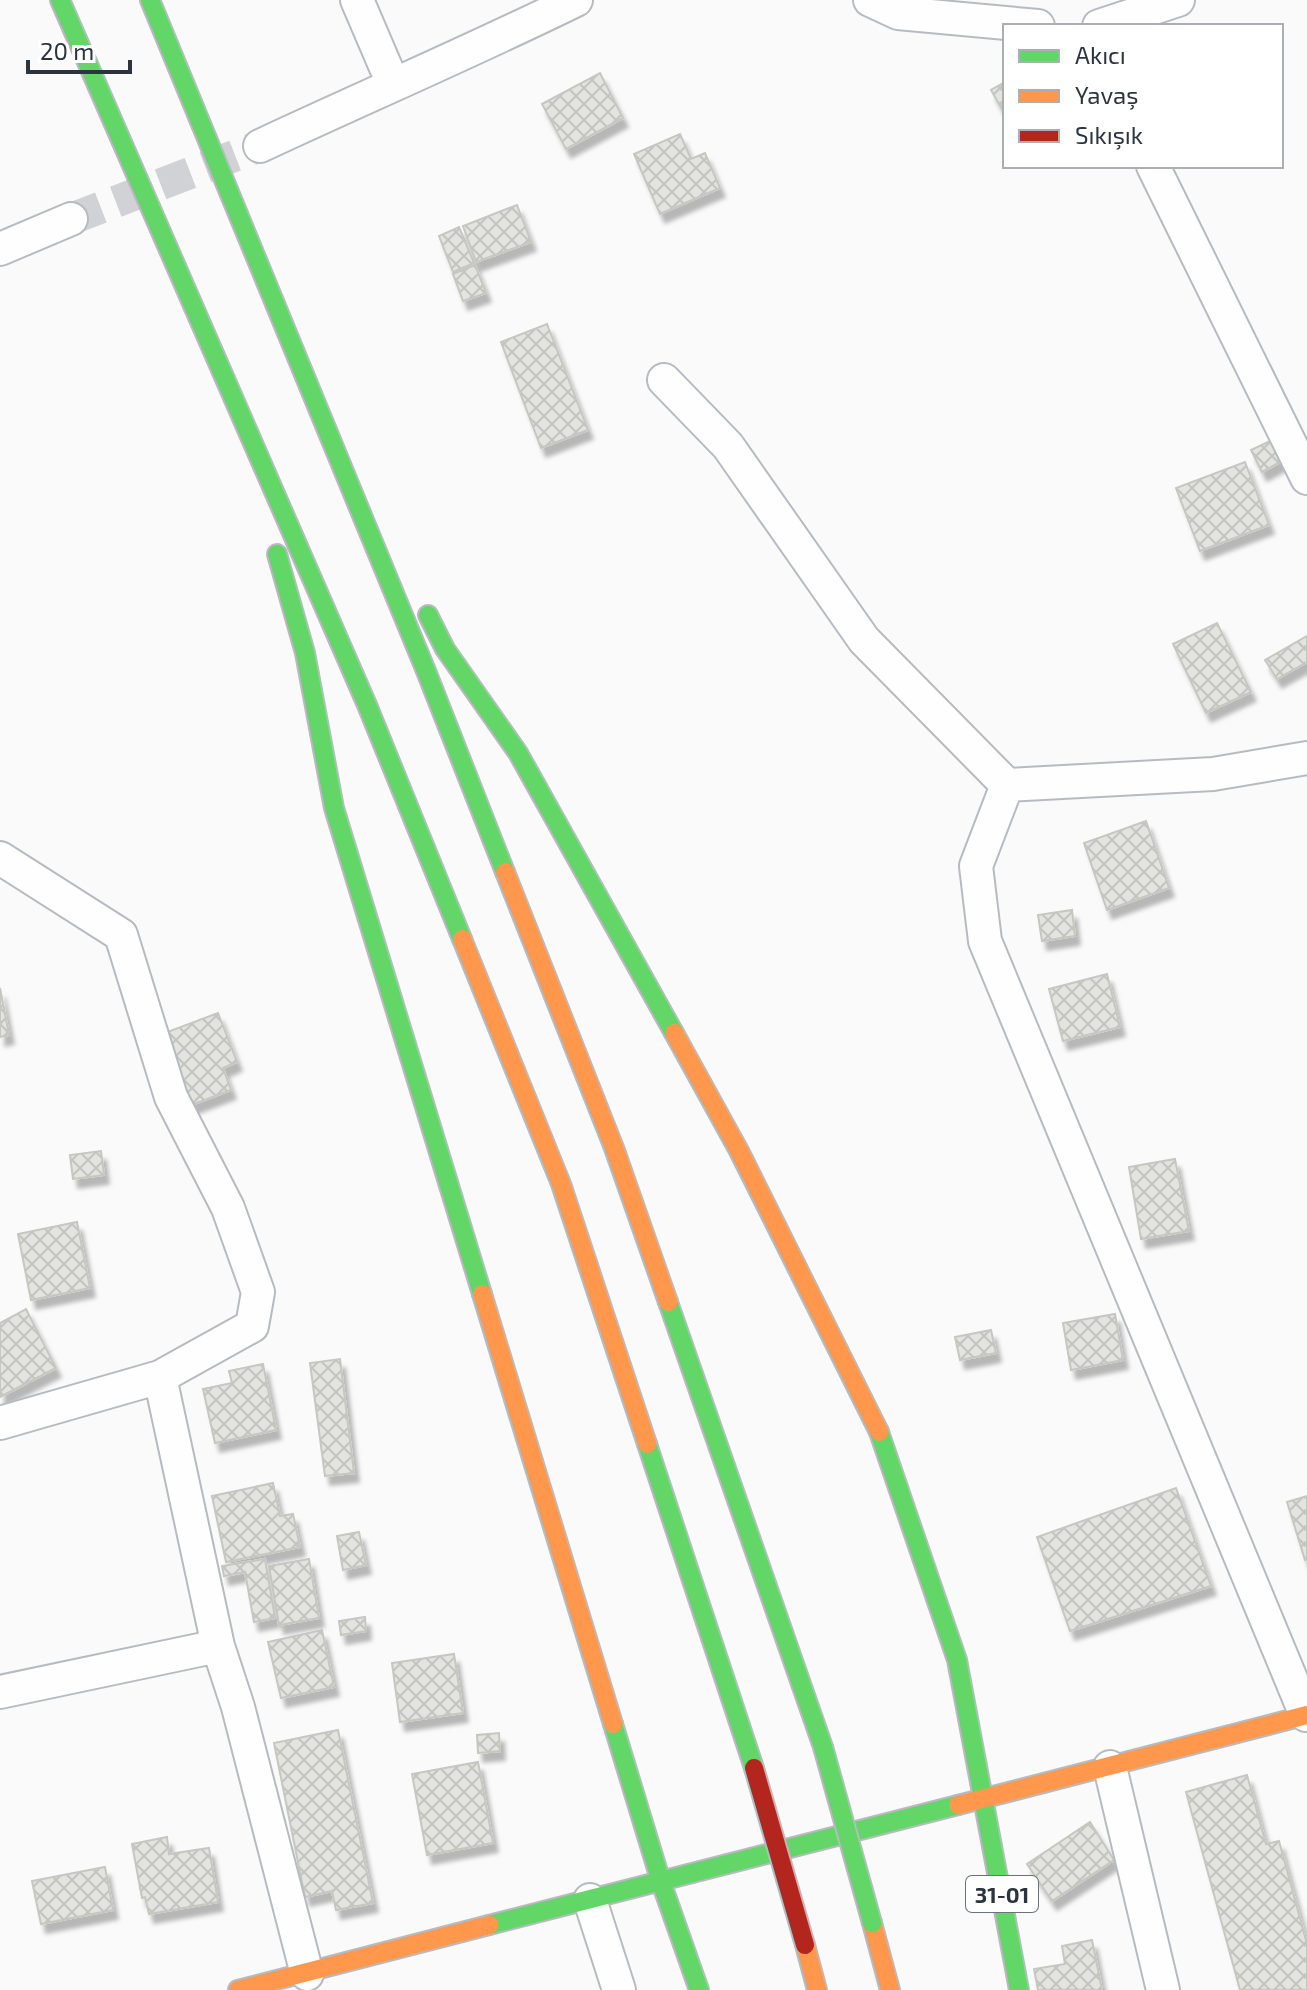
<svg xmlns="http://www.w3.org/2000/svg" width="1307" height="1990" viewBox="0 0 1307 1990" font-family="'Exo 2',sans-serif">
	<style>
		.building { fill: url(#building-cross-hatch); stroke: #c5c7c0; stroke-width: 2; filter: url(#shadow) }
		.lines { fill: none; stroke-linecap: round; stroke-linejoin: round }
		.street-tunnel { stroke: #d1d2d5; stroke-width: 32; stroke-dasharray: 32 16; stroke-linecap: butt }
		.street-casing { stroke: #b7bbc0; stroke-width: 36 }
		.fast-casing { stroke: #b7bbc0; stroke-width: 22 }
		.slow-casing { stroke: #b7bbc0; stroke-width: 22 }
		.street { stroke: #fefefe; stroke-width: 32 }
		.fast { stroke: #63d668; stroke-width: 18 }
		.slow { stroke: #ff974d; stroke-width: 18 }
		.fast-bridge-casing { stroke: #b7bbc0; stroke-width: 22; stroke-linecap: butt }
		.jam-bridge-casing { stroke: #b7bbc0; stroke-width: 22; stroke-linecap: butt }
		.fast-bridge { stroke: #63d668; stroke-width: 18 }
		.jam-bridge { stroke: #b3261e; stroke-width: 18 }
		.labels { text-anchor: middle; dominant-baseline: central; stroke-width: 8; stroke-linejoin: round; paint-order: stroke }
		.shield { fill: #fff; stroke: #6b7179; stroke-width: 2 }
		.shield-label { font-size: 22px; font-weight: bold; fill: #2c343f }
	</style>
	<defs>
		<pattern id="building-cross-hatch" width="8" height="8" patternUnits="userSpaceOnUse" patternTransform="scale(2)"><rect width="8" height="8" fill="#e3e4df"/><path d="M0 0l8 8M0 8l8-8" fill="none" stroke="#c3c4c0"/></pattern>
		<filter id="shadow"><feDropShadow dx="5" dy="9" stdDeviation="2" flood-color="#0004"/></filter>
	</defs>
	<rect width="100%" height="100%" fill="#fafafa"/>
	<!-- building -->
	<path class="building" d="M 600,73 L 623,118 L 566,149 L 542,104 Z
		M 1005,82 L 1005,115 L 991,90 Z
		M 680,134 L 691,159 L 705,153 L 720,188 L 660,214 L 634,154 Z
		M 517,205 L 531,242 L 476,262 L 463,226 Z
		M 459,227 L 474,263 L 453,272 L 439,236 Z
		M 475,265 L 486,293 L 463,301 L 453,274 Z
		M 547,324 L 588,430 L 541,448 L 501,342 Z
		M 1272,440 L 1282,461 L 1262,472 L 1251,450 Z
		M 1245,462 L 1269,525 L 1200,551 L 1176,488 Z
		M 1217,623 L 1251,692 L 1206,713 L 1173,644 Z
		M 1307,636 L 1307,662 L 1277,679 L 1265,660 Z
		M 1146,821 L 1169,888 L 1107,910 L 1084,843 Z
		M 1072,910 L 1075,936 L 1042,941 L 1038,915 Z
		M 1107,974 L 1120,1027 L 1063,1041 L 1049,989 Z
		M 0,988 L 9,1035 L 0,1037 Z
		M 218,1013 L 237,1062 L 223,1068 L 231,1090 L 189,1106 L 162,1034 Z
		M 101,1151 L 104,1175 L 73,1179 L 70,1155 Z
		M 1175,1159 L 1189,1231 L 1141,1239 L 1129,1167 Z
		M 77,1222 L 90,1288 L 31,1300 L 18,1234 Z
		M 26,1309 L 56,1368 L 0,1397 L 0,1323 Z
		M 1115,1314 L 1123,1360 L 1071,1370 L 1063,1323 Z
		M 991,1330 L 996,1353 L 960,1360 L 955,1337 Z
		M 340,1359 L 354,1473 L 325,1476 L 310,1363 Z
		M 263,1364 L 276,1430 L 215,1443 L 203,1389 L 232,1383 L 229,1371 Z
		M 273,1483 L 280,1516 L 293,1514 L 300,1547 L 226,1562 L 212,1496 Z
		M 1176,1488 L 1211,1586 L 1070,1631 L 1037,1537 Z
		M 1307,1496 L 1307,1559 L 1305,1560 L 1287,1502 Z
		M 359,1532 L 366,1565 L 343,1570 L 337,1536 Z
		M 265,1559 L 275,1618 L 254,1622 L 245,1572 L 224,1576 L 222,1566 Z
		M 309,1559 L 319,1618 L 279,1625 L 269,1566 Z
		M 365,1617 L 366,1631 L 341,1635 L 339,1621 Z
		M 322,1630 L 334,1687 L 281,1698 L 268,1642 Z
		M 454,1654 L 463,1713 L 400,1722 L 392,1663 Z
		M 338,1730 L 373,1903 L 336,1910 L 332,1891 L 305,1897 L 274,1743 Z
		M 499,1733 L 500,1751 L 478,1753 L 477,1735 Z
		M 478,1762 L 493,1843 L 427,1855 L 412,1774 Z
		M 1247,1775 L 1266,1844 L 1279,1841 L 1307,1944 L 1307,1990 L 1240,1990 L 1186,1792 Z
		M 1090,1822 L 1114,1860 L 1052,1901 L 1027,1864 Z
		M 167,1837 L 169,1854 L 209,1848 L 218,1902 L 149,1914 L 145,1897 L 142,1898 L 132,1844 Z
		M 105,1867 L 113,1910 L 41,1924 L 32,1881 Z
		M 1092,1940 L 1102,1990 L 1038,1990 L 1034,1969 L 1065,1964 L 1062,1946 Z"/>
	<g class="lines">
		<!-- street-tunnel -->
		<path class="street-tunnel" d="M 71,219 L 260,146"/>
		<!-- street casing -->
		<g class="street-casing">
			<path id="street" d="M 357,0 L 393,84
				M 870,0 L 898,13 L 1038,26
				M 1099,26 L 1178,0
				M 260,146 C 365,97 472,51 576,0
				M 1153,166 L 1307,478
				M 0,249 L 71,219
				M 664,380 L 728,446 L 864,640 L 1007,785 L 1213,774 L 1307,758
				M 1007,785 L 976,866 L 985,941 L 1306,1715
				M 0,858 L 121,935 L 171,1097 L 228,1208 L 258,1292 L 252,1326 L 160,1377 L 0,1423
				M 160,1377 L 218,1646 L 238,1707 L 307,1974
				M 0,1692 L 218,1646
				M 1110,1767 L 1163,1990
				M 590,1900 L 619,1990"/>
		</g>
		<!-- fast casing -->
		<g class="fast-casing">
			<path id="fast" d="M 60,0 L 367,705 L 462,939
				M 150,0 L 426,671 L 505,872
				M 277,554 L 305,653 L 334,808 L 482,1294
				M 428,615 L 445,649 L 518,753 L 674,1033
				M 668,1302 L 823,1747
				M 879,1432 L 957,1660 L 1019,1990
				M 647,1444 L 754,1768
				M 613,1724 L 661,1882 L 699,1990
				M 489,1925 L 958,1805"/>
		</g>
		<!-- slow casing -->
		<g class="slow-casing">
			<path id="slow" d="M 505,872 L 614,1148 L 668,1302
				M 462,939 L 561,1184 L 647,1444
				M 674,1033 L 739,1151 L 879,1432
				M 482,1294 L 613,1724
				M 958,1805 L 1307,1715
				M 872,1923 L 890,1990
				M 805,1945 L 817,1990
				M 238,1990 L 489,1925"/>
		</g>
		<!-- street -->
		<use href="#street" class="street"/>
		<!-- fast -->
		<use href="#fast" class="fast"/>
		<!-- slow -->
		<use href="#slow" class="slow"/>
		<!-- fast-bridge casing -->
		<g class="fast-bridge-casing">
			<path id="fast-bridge" d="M 823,1747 L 872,1923"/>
		</g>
		<!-- jam-bridge casing -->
		<g class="jam-bridge-casing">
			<path id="jam-bridge" d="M 754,1768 L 805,1945"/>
		</g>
		<!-- fast-bridge -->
		<use href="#fast-bridge" class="fast-bridge"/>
		<!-- jam-bridge -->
		<use href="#jam-bridge" class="jam-bridge"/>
	</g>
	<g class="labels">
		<!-- shield labels -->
		<rect class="shield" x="966" y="1876" width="72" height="36" rx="6"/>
		<g class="shield-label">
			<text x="1002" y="1894">31-01</text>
		</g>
	</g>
	<!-- legend -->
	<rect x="1003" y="24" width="280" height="144" fill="#ffffff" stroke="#abaeb2" stroke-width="2"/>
	<rect x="1019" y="50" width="40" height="12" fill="#63d668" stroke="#abaeb2" stroke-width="2"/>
	<text x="1075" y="64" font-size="24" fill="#2c343f">Akıcı</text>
	<rect x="1019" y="90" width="40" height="12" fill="#ff974d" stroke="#abaeb2" stroke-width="2"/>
	<text x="1075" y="104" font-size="24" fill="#2c343f">Yavaş</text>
	<rect x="1019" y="130" width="40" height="12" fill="#b3261e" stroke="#abaeb2" stroke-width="2"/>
	<text x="1075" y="144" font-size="24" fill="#2c343f">Sıkışık</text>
	<!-- scale -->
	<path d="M28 60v12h102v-12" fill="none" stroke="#2c343f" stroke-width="4"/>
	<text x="40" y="60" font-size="24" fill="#2c343f" stroke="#ffffff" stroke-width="6" paint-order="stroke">20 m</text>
</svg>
